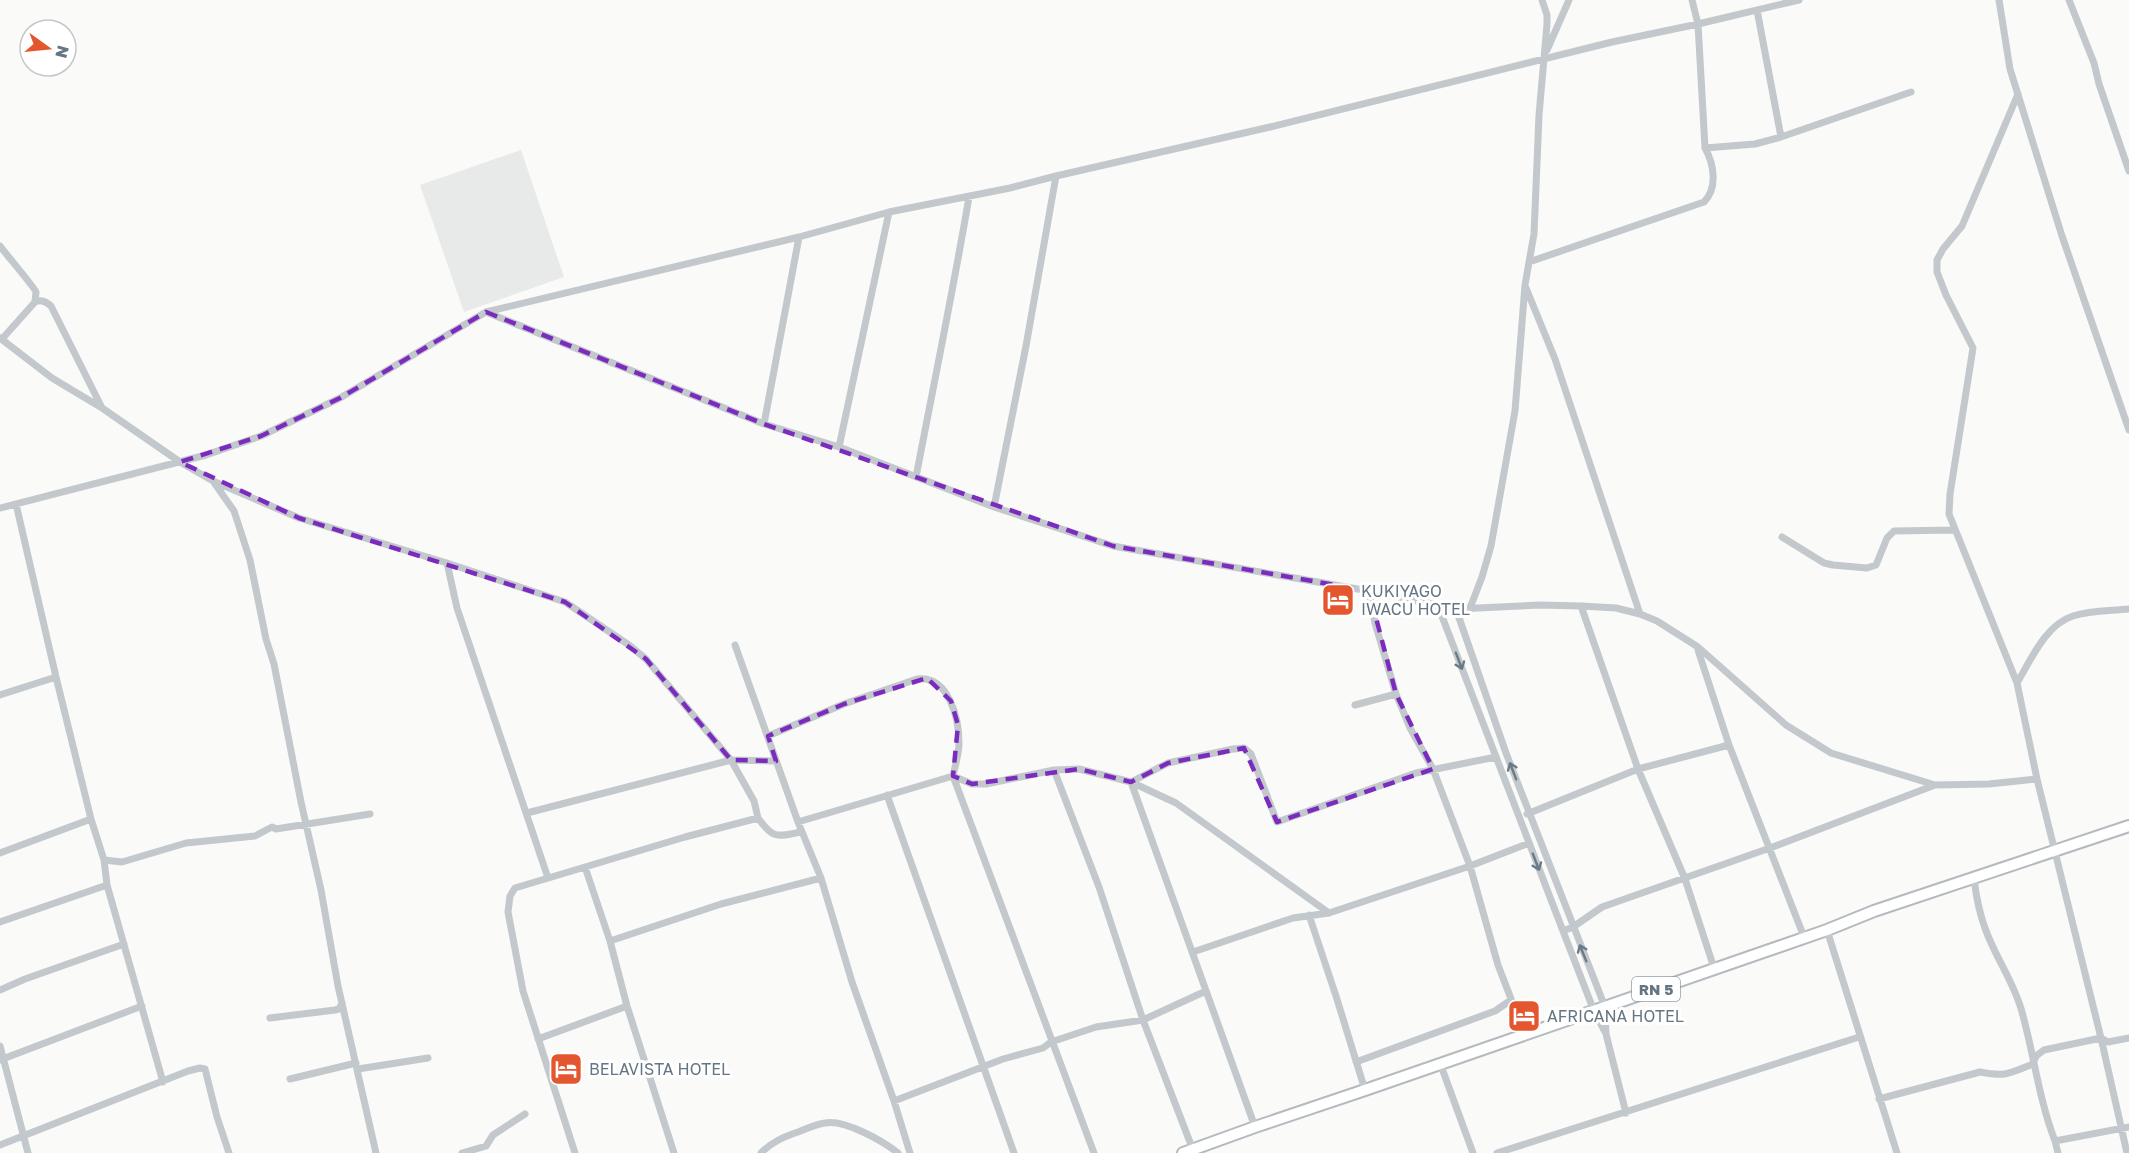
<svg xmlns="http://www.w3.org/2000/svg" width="2129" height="1153" viewBox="0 0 2129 1153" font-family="'Golos Text',sans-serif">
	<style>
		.built { fill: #e8e9e9 }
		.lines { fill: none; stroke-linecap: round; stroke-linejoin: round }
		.primary-casing { stroke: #b5babe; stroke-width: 14 }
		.street { stroke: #c3c8cc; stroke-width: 7 }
		.primary { stroke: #fff; stroke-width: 10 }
		.oneway { stroke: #6a7a87 }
		.marked { fill: none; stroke: #7b2cbf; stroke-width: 4.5; stroke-dasharray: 12 8; stroke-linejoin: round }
		.labels { text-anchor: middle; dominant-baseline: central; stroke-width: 6; stroke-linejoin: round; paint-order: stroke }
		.shield { fill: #fff; stroke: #939fa8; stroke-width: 1.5 }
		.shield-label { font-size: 15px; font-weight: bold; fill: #657683 }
		.poi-label { font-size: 16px; fill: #657683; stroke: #fff; text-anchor: start }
	</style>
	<rect width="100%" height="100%" fill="#fafaf8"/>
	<!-- built -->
	<path class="built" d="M 521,150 L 564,277 L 464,312 L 420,185 Z"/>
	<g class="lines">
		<!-- primary casing -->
		<g class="primary-casing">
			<path id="primary" d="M 1183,1153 L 1255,1127 L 1365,1090 L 1827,930 L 1874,911 L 2129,826"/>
		</g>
		<!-- street -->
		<path class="street" d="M 1999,0 L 2010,69 L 2062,236 L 2129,430
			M 2069,0 L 2094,63 L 2099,84 L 2129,171
			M 1757,10 L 1781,137
			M 1547,50 L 1569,0
			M 2018,94 L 1962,226 L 1943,249 L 1937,260 L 1937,272 L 1946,295 L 1973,348 L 1950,494 L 1949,514 L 2017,683 L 2037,779 L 2101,1038 L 2127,1153
			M 1705,148 L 1755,144 L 1781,137 L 1911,92
			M 0,246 C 5,253 35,288 36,292 C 36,294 35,299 35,302
			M 1529,262 L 1704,202 C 1718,188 1714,164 1705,148 L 1698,24 L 1692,0
			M 1526,288 L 1555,359 L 1640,614
			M 486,312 L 764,424 L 839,447 L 994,507 L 1113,546 L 1369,591 L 1456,609 L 1540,605 L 1581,606 L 1616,608 L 1640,614 L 1657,621 L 1698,647 L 1786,725 L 1831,753 L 1935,785 L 1989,784 L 2037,779
			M 0,338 L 52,378 L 102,408 L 180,462 L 213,481 L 234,511 L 250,560 L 266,639 L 274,664 L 301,802 L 321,890 L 338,986 L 376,1153
			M 2,339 L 35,302 C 42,299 46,302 51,306 L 102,408
			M 764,424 L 799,237
			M 839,447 L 889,212
			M 916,477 C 934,383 953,291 969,197
			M 213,481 L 299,518 L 447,563 L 457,608 L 548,878
			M 16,504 L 56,677 L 91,819 L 104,860 L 107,885 L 163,1082
			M 994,507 L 1026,346 L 1056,176
			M 0,508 L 206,455 L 261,436 L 340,398 L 486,312 L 799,237 L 889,212 L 1010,188 L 1056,176 L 1270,127 L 1612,42 L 1698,24 L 1799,0
			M 1782,537 L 1824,563 L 1833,565 L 1867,568 L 1876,565 L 1887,538 L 1894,531 L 1954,530
			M 447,563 L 565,602 L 629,645 L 646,659 L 731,760 L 754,801 L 758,818
			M 1369,591 L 1375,623 L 1396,694 L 1410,728 L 1433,769 L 1470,866 L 1498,965 L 1525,1035
			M 1438,606 L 1563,931 L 1594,1011 L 1605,1032
			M 1581,606 L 1638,769 L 1685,879 L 1714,968
			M 1470,608 L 1482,577 L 1491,546 L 1515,411 L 1525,285 L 1534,234 L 1539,115 L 1547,24 L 1547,15 L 1542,0
			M 1456,609 L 1506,753 L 1605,1007 L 1606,1034 L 1626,1113
			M 735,645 L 798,822 L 821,878 L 852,982 L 894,1101 L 910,1153
			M 1698,650 L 1729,745 L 1804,937
			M 2017,683 C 2031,660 2045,625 2073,616 C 2091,610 2111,611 2129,609
			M 0,695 L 56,677
			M 1355,705 L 1396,694
			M 768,736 L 844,704 L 917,679 C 949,675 959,719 959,743 C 959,754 955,766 953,776 L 1094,1153
			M 1054,770 L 1099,887 L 1143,1020 L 1193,1150
			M 887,795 L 1014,1153
			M 527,813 L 731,760 L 776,761
			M 1527,814 L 1638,769 L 1729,745
			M 798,822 L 953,776 L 972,784 L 986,784 L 1054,770 L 1079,769 L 1131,782 L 1176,803 L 1329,913
			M 0,853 L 91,819
			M 104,860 L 122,862 L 186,843 L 255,836 L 272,827 L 276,829 L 370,814
			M 585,867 L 610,941 L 627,1006 L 674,1153
			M 1974,879 C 1976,895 1979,912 1985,928 C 1995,957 2014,982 2022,1012 C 2034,1055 2039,1100 2055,1141 L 2129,1127
			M 1309,915 L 1336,996 L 1365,1090
			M 0,922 L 107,885
			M 1827,930 L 1897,1153
			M 1563,931 L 1573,927 L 1602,907 L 1770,848 L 1935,785
			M 610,941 L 721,904 L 821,878
			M 1193,952 L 1293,918 L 1329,913 L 1470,866 L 1529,843
			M 0,990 L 25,979 L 124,944
			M 270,1018 L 335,1010 L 339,1009 L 342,1003
			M 538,1039 L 627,1006
			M 0,1046 L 28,1153
			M 0,1060 L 142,1006
			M 1356,1062 L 1495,1011 L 1511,1000
			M 1440,1063 L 1473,1153
			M 358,1069 L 428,1058
			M 290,1079 L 356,1063
			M 1879,1099 L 1980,1072 C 2006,1077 2008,1074 2033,1064 L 2036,1056 L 2044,1050 L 2101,1038 L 2108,1042 L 2129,1038
			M 894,1101 L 1003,1059 L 1043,1048 L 1051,1042 L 1096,1027 L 1143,1020 L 1206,991
			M 1255,1127 L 1131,782 L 1168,763 L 1233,749 L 1244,748 L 1251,754 L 1277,822 L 1416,773 L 1496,757
			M 2055,1141 L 2058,1153
			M 0,1145 L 188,1071 L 200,1068 L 205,1069 L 217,1117 L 229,1153
			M 462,1153 L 486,1146 L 493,1135 L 525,1114
			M 575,1153 L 523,991 L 508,912 L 510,896 L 515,888 L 685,837 L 758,818 C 773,839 777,837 801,832
			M 761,1153 C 772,1142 783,1137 798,1132 C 806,1129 816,1124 825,1123 C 844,1119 883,1141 898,1153
			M 1497,1153 L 1859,1037"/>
		<!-- primary -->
		<use href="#primary" class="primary"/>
	</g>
	<!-- one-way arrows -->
	<defs><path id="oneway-shaft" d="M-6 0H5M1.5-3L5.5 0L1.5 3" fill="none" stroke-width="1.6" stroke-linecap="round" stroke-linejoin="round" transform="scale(1.5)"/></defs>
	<g class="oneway">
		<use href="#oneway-shaft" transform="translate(1459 661) rotate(69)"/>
		<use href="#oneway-shaft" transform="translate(1513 771) rotate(-111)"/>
		<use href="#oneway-shaft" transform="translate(1536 862) rotate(69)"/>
		<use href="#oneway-shaft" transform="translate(1583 953) rotate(-112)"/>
	</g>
	<!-- marked area -->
	<path class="marked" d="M 486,312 L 764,424 L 1113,546 L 1369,591 L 1396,694 L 1433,769 L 1277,822 L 1244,748 L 1168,763 L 1131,782 L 1079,769 L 972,784 L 953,776 L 958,725 L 951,701 L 927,678 L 844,704 L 768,736 L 776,761 L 731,760 L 646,659 L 565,602 L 299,518 L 180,462 L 261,436 L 340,398 Z"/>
	<!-- icons -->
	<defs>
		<g id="hotel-square" transform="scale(1.725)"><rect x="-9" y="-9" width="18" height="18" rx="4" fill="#e4572e" stroke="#fff"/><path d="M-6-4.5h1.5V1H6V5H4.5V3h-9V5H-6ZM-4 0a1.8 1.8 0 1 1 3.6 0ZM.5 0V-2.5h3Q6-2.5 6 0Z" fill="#fff"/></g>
	</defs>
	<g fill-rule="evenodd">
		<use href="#hotel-square" x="1338" y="600"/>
		<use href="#hotel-square" x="1524" y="1016"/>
		<use href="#hotel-square" x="566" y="1069"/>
	</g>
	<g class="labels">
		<!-- shield labels -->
		<rect class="shield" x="1632" y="977" width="48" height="24" rx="4.5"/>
		<g class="shield-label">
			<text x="1656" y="989">RN 5</text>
		</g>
		<!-- poi labels -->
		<g class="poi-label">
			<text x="1361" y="591">KUKIYAGO<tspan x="1361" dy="18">IWACU HOTEL</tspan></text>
			<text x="1547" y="1016">AFRICANA HOTEL</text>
			<text x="589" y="1069">BELAVISTA HOTEL</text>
		</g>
	</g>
	<!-- north arrow -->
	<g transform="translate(48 48) rotate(105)"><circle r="28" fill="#ffffff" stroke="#c1c8cd" stroke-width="1.5"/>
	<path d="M0-4.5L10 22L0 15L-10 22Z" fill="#e4572e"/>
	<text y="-9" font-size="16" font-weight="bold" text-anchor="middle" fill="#657683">N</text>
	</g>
</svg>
